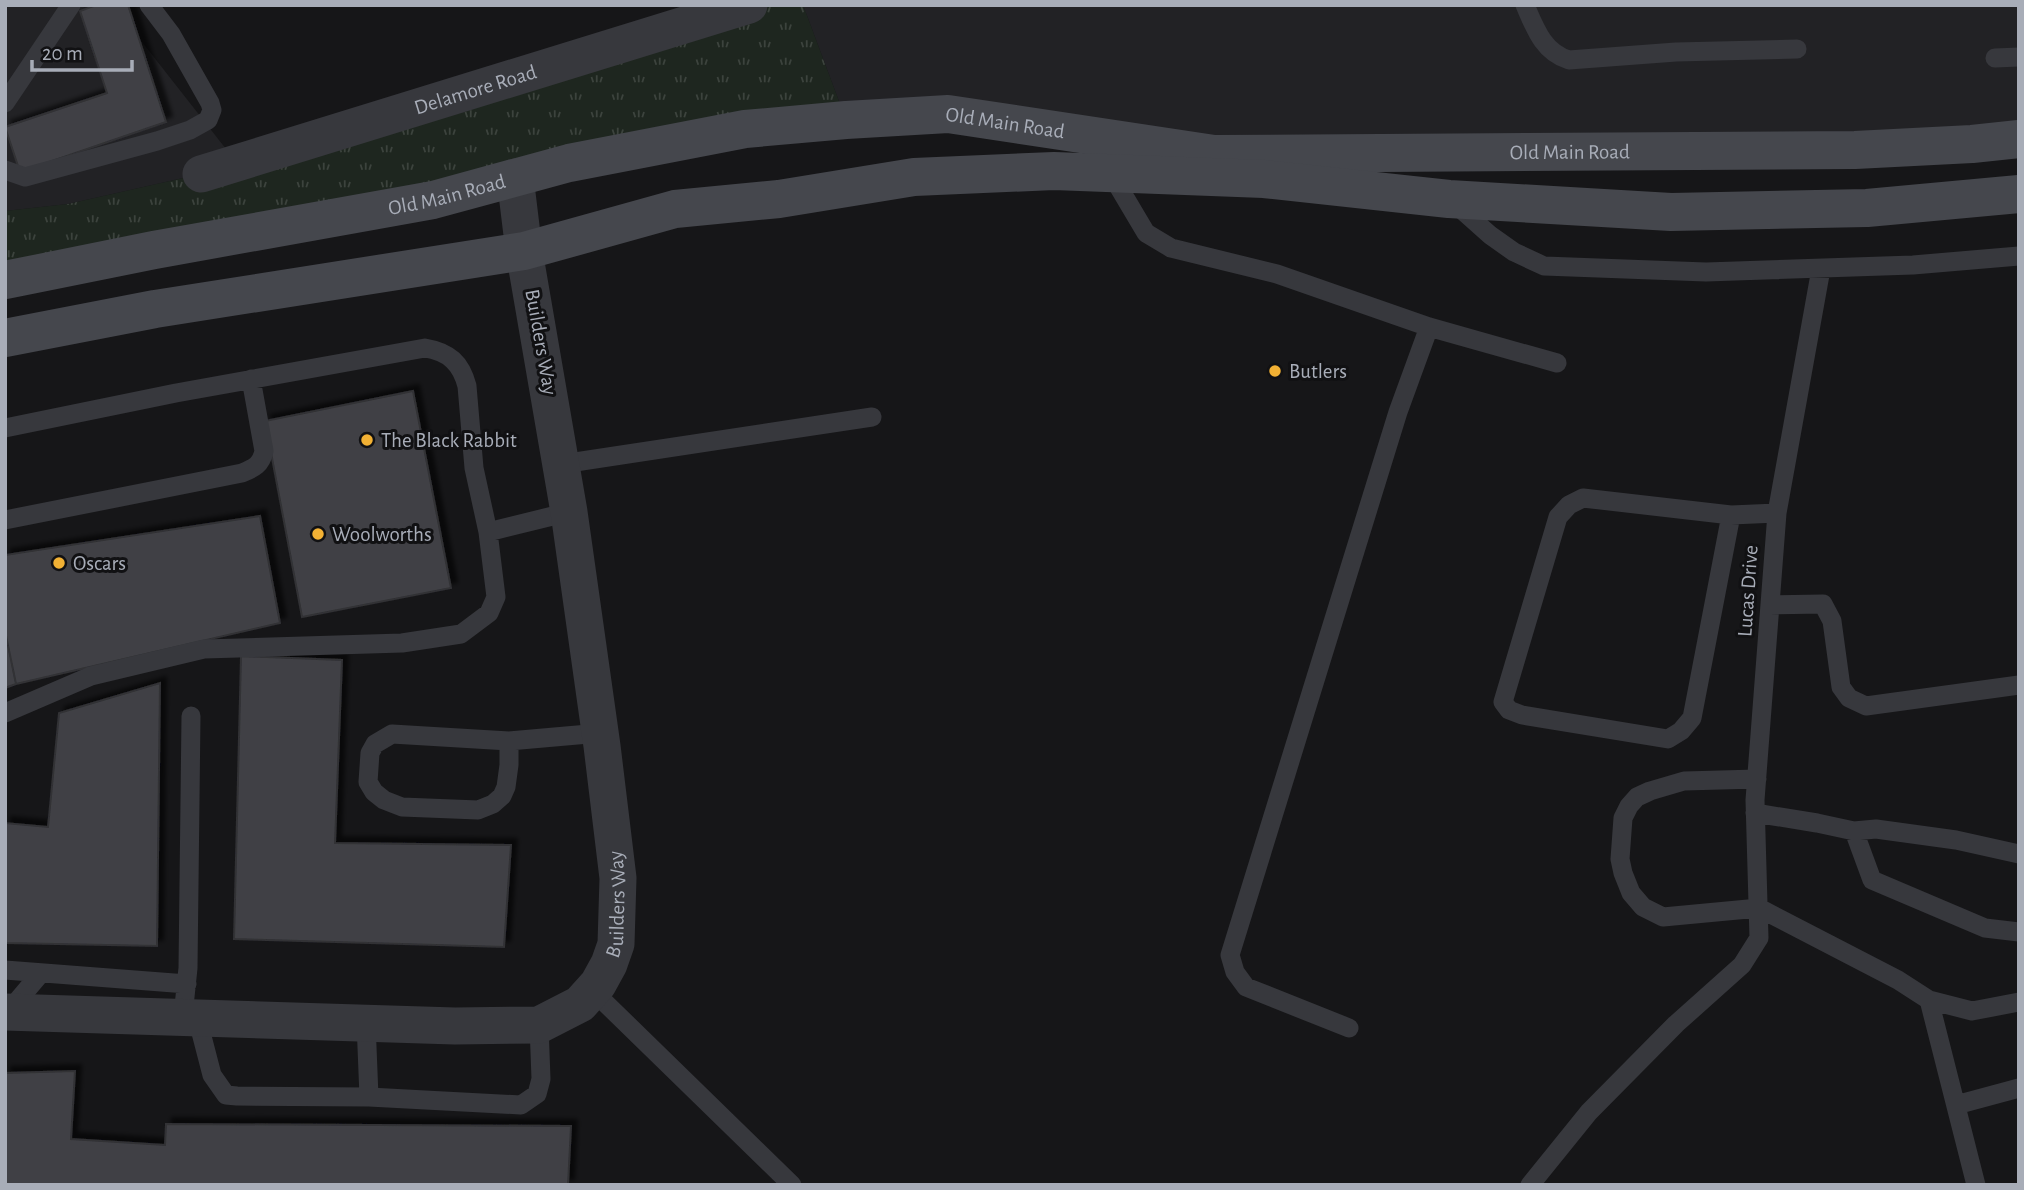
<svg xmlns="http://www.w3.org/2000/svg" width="2024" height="1190" viewBox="0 0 2024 1190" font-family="'Alegreya Sans',sans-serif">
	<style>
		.built { fill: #222225 }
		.grass { fill: url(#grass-tufts) }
		.building { fill: #404145; stroke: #303034; stroke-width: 2; filter: url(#shadow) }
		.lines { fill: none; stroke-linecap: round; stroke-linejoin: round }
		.lane { stroke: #37383d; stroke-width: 19 }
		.street { stroke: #37383d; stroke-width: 37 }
		.secondary { stroke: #45474d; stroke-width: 38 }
		.poi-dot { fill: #f2b134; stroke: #111113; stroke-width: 2.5 }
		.labels { text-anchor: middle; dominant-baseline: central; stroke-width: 6; stroke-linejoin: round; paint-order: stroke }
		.street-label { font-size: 21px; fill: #a8adb8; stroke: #111113 }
		.poi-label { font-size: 21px; fill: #a8adb8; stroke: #111113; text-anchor: start }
	</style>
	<defs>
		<pattern id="grass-tufts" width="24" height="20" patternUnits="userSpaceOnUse" patternTransform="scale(1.75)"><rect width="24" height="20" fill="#1e261f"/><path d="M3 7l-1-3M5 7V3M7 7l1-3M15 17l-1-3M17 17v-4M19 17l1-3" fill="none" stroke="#3c433d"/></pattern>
		<filter id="shadow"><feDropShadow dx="6" dy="-6" stdDeviation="2" flood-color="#0009"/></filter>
	</defs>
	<rect width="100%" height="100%" fill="#161618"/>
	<!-- built -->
	<path class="built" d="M 5,5 L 113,5 L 237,163 L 201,174 L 68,204 L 5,211 Z
		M 803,5 L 2019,5 L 2019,139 L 1214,154 L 846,120 Z"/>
	<!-- grass -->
	<path class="grass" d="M 749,5 L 803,5 L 846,120 L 5,276 L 5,211 L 68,204 L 201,174 Z"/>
	<!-- building -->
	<path class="building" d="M 96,5 L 128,5 L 166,122 L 20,172 L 5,127 L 107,93 L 80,11 Z
		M 413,391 L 451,588 L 302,617 L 265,421 Z
		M 260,516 L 280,623 L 16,684 L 5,631 L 5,555 Z
		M 5,631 L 16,684 L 5,688 Z
		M 241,656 L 342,660 L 335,843 L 511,845 L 504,947 L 234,939 Z
		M 160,683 L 157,946 L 5,943 L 5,823 L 48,827 L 59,713 Z
		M 75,1071 L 71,1139 L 165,1145 L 166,1124 L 571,1126 L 568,1185 L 5,1185 L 5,1073 Z"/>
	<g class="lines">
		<!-- lane -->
		<path class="lane" d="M 1525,5 C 1535,28 1543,52 1569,60 L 1676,52 L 1797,49
			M 1995,58 L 2019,57
			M 5,103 L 71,5
			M 5,170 L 25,177 L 157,141 L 190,130 L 208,120 L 212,110 L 210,103 L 171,34 L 149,5
			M 1111,174 L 1146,233 L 1171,248 L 1277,274 L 1429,327 L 1557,363
			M 1453,202 L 1490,235 L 1514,252 L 1544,266 L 1706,272 L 1913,265 L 2019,256
			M 5,428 L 176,393 L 425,348 C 449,352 461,363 467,386 L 474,468 L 488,532 L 569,512
			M 562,464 L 872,417
			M 1731,515 L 1692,718 L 1681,731 L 1668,739 L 1522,715 L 1509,710 L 1503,702 L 1558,517 L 1569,505 L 1583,498 L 1731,515 L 1777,513
			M 5,520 L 242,473 C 254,468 261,465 264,451 L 251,379
			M 1770,605 L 1823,604 L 1832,621 L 1841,687 L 1849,698 L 1866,706 L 2019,685
			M 5,713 L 91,676 L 204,649 L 402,643 L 461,634 L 489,613 L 496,597 L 488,532
			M 509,741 L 509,765 L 506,787 L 502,796 L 493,804 L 478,810 L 402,807 L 384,800 L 374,792 L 368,782 L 370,753 L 375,744 L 392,734 L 509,741 L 600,733
			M 1757,779 L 1684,781 L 1650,791 L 1637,797 L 1629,806 L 1623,818 L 1620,859 L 1623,873 L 1631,893 L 1643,907 L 1663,917 L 1759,908 L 1898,980 L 1929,1000 L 1972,1011 L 2019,1002
			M 1755,813 L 1817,823 L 1854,831 L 1876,829 L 1956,840 L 2019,854
			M 1854,831 L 1872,880 L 1985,928 L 2019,932
			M 5,970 L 187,984
			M 592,990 L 792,1185
			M 1929,1000 L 1976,1185
			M 8,1012 L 41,973
			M 183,1016 L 188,968 L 191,716
			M 197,1017 L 212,1075 L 226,1095 L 237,1096 L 369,1097 L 366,1022
			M 1349,1028 L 1246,987 L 1235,972 L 1230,955 L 1398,412 L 1429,327
			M 369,1097 L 521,1105 L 537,1094 L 541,1079 L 539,1025
			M 1956,1105 L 2019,1088
			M 1530,1185 L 1589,1112 L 1676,1024 L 1742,965 L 1759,938 L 1755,800 L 1777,513 L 1821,269"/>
		<!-- street -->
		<g class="street">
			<path id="s1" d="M 201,174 L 749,5"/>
			<path id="s2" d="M 5,1012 L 455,1026 L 539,1025 L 580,1004 L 598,984 L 609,964 L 616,944 L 618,878 L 602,746 L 569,512 L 524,251 L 515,177"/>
		</g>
		<!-- secondary -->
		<g class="secondary">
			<path id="s3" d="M 5,280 L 154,250 L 433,200 L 569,163 L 745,129 L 846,120 L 948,114 L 1214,154 L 1855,150 L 1972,144 L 2019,139"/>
			<path d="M 5,338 L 155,309 L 524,251 L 675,209 L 779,199 L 914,177 L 1054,171 L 1264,179 L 1449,199 L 1671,212 L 1867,208 L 2019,194"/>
		</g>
	</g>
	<!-- markers -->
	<g class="poi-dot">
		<circle cx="1275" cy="371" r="7"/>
		<circle cx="367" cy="440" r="7"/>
		<circle cx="318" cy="534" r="7"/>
		<circle cx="59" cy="563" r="7"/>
	</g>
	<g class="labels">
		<!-- street labels -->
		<g class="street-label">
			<text stroke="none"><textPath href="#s1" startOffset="287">Delamore Road</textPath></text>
			<text stroke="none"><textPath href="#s3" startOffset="1017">Old Main Road</textPath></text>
			<text stroke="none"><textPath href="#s3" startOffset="1584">Old Main Road</textPath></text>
			<text stroke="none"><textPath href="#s3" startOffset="450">Old Main Road</textPath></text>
			<text transform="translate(541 342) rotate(80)">Builders Way</text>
			<text transform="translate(1748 591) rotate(-86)">Lucas Drive</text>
			<text stroke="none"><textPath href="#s2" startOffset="691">Builders Way</textPath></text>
		</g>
		<!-- poi labels -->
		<g class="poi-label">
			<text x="1289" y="371">Butlers</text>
			<text x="381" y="440">The Black Rabbit</text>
			<text x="332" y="534">Woolworths</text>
			<text x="73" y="563">Oscars</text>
		</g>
	</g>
	<!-- border -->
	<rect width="2024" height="1190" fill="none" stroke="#a8adb8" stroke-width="14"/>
	<!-- scale -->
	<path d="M32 60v10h100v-10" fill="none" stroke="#a8adb8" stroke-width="3.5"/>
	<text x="42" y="60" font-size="21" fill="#a8adb8" stroke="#111113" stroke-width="5" paint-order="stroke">20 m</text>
</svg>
